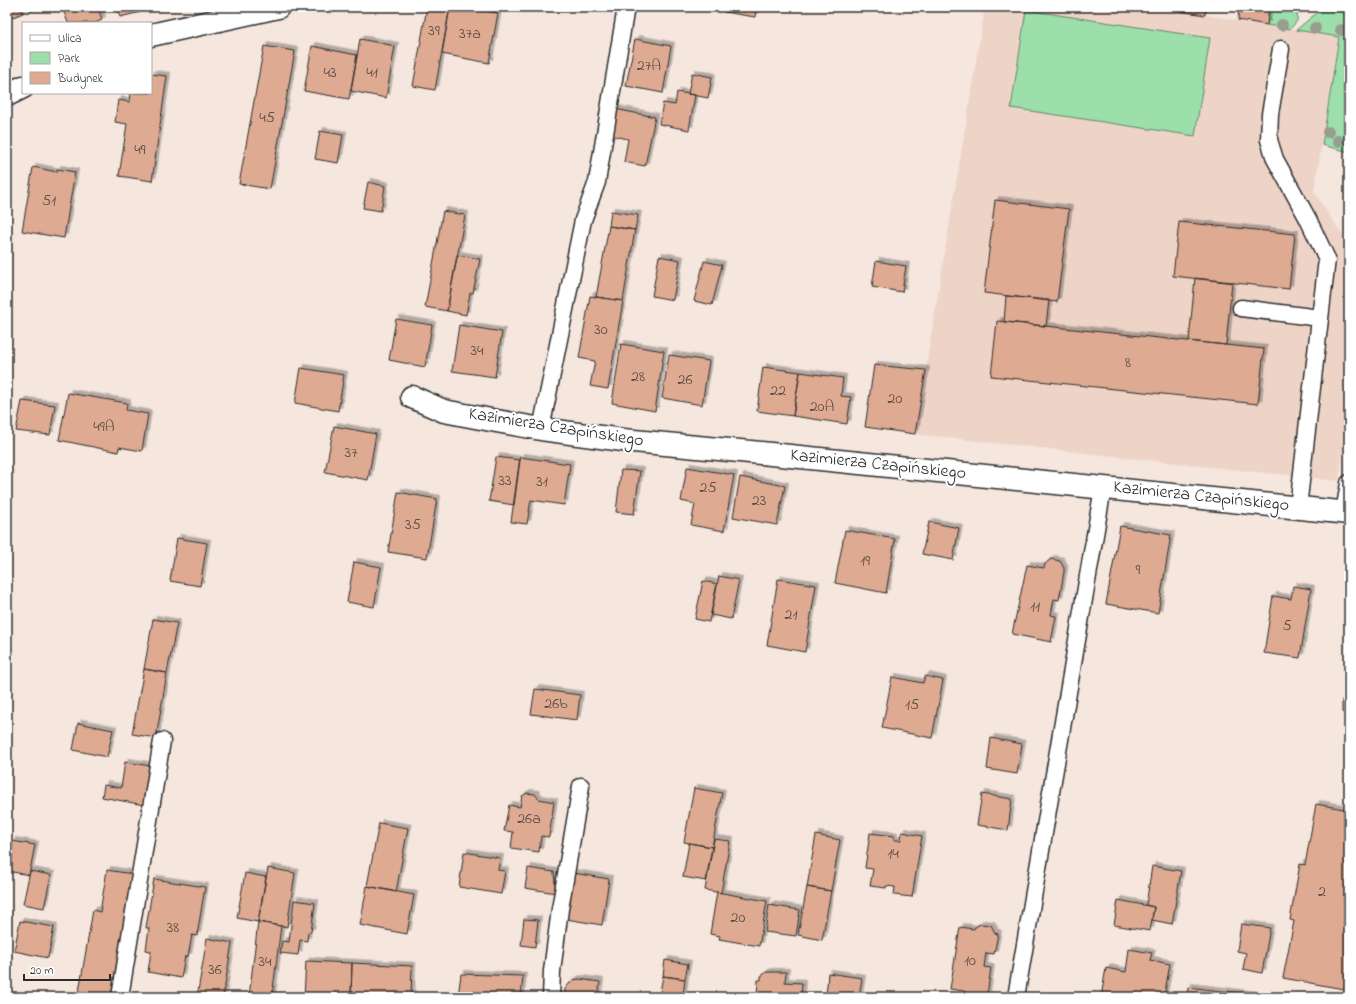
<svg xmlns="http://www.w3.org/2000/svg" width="1356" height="1004" viewBox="0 0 1356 1004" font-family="'Indie Flower',sans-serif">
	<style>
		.built { fill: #eed4c7 }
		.green { fill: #9cdfab; stroke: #64856b }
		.building { fill: #deaa91; stroke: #2b2b2b; filter: url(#shadow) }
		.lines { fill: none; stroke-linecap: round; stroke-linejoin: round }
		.lane-casing { stroke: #2b2b2b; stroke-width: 19 }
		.street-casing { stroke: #2b2b2b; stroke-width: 25 }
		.lane { stroke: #fff; stroke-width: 16 }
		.street { stroke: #fff; stroke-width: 22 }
		.tree { fill: #999d90 }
		.labels { text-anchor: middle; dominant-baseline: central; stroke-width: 4; stroke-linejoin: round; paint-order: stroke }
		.number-label { font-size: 16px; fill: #584b44 }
		.street-label { font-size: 18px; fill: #2b2b2b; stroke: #fff }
	</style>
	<defs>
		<filter id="shadow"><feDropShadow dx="3.5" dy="-3.5" stdDeviation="0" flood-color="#0004"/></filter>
	</defs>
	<rect width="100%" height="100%" fill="#f5e6de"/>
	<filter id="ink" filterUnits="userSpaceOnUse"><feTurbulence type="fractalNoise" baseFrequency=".025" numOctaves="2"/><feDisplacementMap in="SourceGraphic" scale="8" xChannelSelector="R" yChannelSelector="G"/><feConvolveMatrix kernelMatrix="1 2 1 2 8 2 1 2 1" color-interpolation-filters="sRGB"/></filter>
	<g filter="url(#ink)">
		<!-- built -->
		<path class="built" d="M 985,7 L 1153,7 L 1339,36 L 1314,192 L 1349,245 L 1349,406 L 1339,481 L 915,434 Z"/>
		<!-- green -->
		<path class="green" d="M 1269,7 L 1298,7 L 1297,21 L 1290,29 L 1267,25 Z
			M 1324,7 L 1349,7 L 1349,152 L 1322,145 L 1339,37 L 1296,30 Z
			M 1026,10 L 1210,38 L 1195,136 L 1011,108 Z"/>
		<!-- building -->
		<path class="building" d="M 7,7 L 23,7 L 21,8 L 23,13 L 11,18 Z
			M 29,7 L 40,7 L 30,11 Z
			M 72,7 L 98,7 L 102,20 L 95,23 L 68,23 L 64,12 L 73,9 Z
			M 117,7 L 161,7 L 120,17 Z
			M 427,7 L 450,7 L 435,90 L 413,86 Z
			M 450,7 L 461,7 L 498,13 L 489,63 L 442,54 Z
			M 725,7 L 756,7 L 755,17 L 724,12 Z
			M 1153,7 L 1206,7 L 1205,15 Z
			M 1239,7 L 1269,7 L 1267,25 L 1238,20 Z
			M 360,39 L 395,46 L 386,98 L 351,91 Z
			M 635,39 L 671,46 L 663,93 L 626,86 Z
			M 264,46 L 295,51 L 270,189 L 239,184 Z
			M 312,46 L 357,55 L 349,99 L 304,91 Z
			M 692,73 L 712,77 L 708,98 L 688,94 Z
			M 151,74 L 167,76 L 152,181 L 119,176 L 127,124 L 115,122 L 118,100 L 130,102 L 131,93 L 151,93 Z
			M 677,92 L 695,95 L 689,130 L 659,124 L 663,103 L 675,105 Z
			M 615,109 L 655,117 L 645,166 L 624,162 L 628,139 L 610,135 Z
			M 320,131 L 343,135 L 338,163 L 315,159 Z
			M 33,167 L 57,172 L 57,169 L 75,172 L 64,238 L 22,231 Z
			M 368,182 L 385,186 L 381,211 L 363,208 Z
			M 995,200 L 1069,209 L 1057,302 L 984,293 Z
			M 443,211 L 465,215 L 447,311 L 425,307 Z
			M 611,211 L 638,215 L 635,230 L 609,226 Z
			M 1179,222 L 1295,234 L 1289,289 L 1173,276 Z
			M 609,226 L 635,230 L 623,301 L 596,297 Z
			M 457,255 L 480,259 L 473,293 L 470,293 L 466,315 L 447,311 Z
			M 659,256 L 680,260 L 673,300 L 652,296 Z
			M 704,261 L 722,265 L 712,305 L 694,301 Z
			M 876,261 L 906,266 L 902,292 L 872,287 Z
			M 1195,278 L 1232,282 L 1226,345 L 1189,341 Z
			M 590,296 L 623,301 L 608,389 L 590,386 L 595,361 L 579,358 Z
			M 1006,296 L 1049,300 L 1046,326 L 1004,322 Z
			M 396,319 L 432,325 L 425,367 L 389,360 Z
			M 997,321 L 1264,349 L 1258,404 L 991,376 Z
			M 459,325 L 502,332 L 495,377 L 452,371 Z
			M 621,344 L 664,351 L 655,411 L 612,403 Z
			M 669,355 L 709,361 L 702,405 L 662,398 Z
			M 874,365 L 926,370 L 915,434 L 865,427 Z
			M 763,367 L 800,372 L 793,416 L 757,411 Z
			M 301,368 L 344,375 L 338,411 L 295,403 Z
			M 800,372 L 843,378 L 841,396 L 851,397 L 847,424 L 793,416 Z
			M 68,393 L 127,403 L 126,410 L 148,414 L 142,451 L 119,447 L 118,452 L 59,440 Z
			M 22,401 L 55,405 L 50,435 L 16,431 Z
			M 334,426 L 376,434 L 368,480 L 325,472 Z
			M 496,457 L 520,460 L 514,505 L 489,501 Z
			M 520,457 L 570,464 L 564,505 L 531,500 L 527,524 L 511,522 Z
			M 687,467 L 734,475 L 724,531 L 691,525 L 695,504 L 681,501 Z
			M 621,470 L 640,471 L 634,514 L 616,512 Z
			M 740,477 L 785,486 L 777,525 L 733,517 Z
			M 398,492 L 437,499 L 427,558 L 388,552 Z
			M 929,522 L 959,528 L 953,560 L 922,554 Z
			M 1120,526 L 1171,535 L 1158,613 L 1106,604 Z
			M 845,530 L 895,539 L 886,593 L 835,583 Z
			M 177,538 L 207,543 L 200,586 L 170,581 Z
			M 1051,559 L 1060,561 L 1064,568 L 1064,572 L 1059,600 L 1054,599 L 1051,615 L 1056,616 L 1051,642 L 1012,634 L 1027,565 L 1044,568 L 1045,564 Z
			M 354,562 L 381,567 L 374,607 L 347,602 Z
			M 719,576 L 739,580 L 731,619 L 711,615 Z
			M 778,579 L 816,585 L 805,652 L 767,645 Z
			M 703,581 L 717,584 L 709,622 L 695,619 Z
			M 1293,586 L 1311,589 L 1300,658 L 1264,653 L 1273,596 L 1291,599 Z
			M 153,619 L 177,623 L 167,673 L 144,669 Z
			M 144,669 L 167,673 L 156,738 L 132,734 Z
			M 925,676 L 943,680 L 932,738 L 882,728 L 892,677 L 923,683 Z
			M 535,689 L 580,695 L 577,720 L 531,714 Z
			M 1348,697 L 1349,698 L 1349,715 L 1347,716 L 1342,712 L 1342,700 Z
			M 78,723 L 113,730 L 107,757 L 73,750 Z
			M 991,738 L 1022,744 L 1017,774 L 987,769 Z
			M 125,762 L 151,766 L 144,805 L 102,797 L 104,785 L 121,788 Z
			M 694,788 L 722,793 L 712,847 L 684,842 Z
			M 527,793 L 535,794 L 539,799 L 554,802 L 549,837 L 541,836 L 539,852 L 511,848 L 513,832 L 504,831 L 509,805 L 520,807 L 522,796 Z
			M 982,794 L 1012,799 L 1008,830 L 977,825 Z
			M 1316,804 L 1349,810 L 1349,990 L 1283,978 L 1294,921 L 1290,920 L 1300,864 L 1305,865 Z
			M 379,823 L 408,828 L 396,892 L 367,886 Z
			M 902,832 L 922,836 L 912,897 L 894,895 L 895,887 L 886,886 L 886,888 L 870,886 L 873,869 L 865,868 L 870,833 L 894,836 L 894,840 L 901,840 Z
			M 816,835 L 840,840 L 831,891 L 807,887 Z
			M 714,839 L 730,841 L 721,893 L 705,890 Z
			M 12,841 L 35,845 L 29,875 L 7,871 L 7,863 Z
			M 689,843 L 712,847 L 706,881 L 683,877 Z
			M 464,852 L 500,858 L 498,870 L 505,871 L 501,894 L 459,887 Z
			M 1152,866 L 1181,871 L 1172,924 L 1152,920 L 1154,907 L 1146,905 Z
			M 268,868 L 295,873 L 287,927 L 258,922 Z
			M 528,868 L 554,872 L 556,893 L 525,888 Z
			M 107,870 L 132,874 L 111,997 L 78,997 L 93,910 L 100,912 Z
			M 30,871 L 51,875 L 44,908 L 23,904 Z
			M 245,873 L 266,877 L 258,922 L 237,918 Z
			M 573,873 L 609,879 L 602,925 L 566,919 Z
			M 154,879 L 205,887 L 197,936 L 192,935 L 188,957 L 185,956 L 181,978 L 148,972 L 151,951 L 146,950 L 149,928 L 146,928 Z
			M 367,886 L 414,895 L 407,934 L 360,925 Z
			M 807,887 L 831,891 L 822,940 L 798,935 Z
			M 717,892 L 767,901 L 759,946 L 719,939 L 720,936 L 710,934 Z
			M 294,900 L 315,903 L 311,932 L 308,932 L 307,941 L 300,940 L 298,955 L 280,953 L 282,941 L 289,942 Z
			M 1118,900 L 1154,907 L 1150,931 L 1114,925 Z
			M 769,905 L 800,910 L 796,936 L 765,932 Z
			M 524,919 L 538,920 L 535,947 L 521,945 Z
			M 20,921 L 54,927 L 48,958 L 14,951 Z
			M 258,922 L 281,926 L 272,997 L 249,997 Z
			M 980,924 L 991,925 L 995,933 L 998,934 L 994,954 L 986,953 L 984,967 L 991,968 L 987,995 L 978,994 L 974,996 L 966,995 L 964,991 L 950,989 L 960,927 L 974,929 L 974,928 Z
			M 1241,924 L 1270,928 L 1262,973 L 1243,969 L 1246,953 L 1237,951 Z
			M 207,938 L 232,943 L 223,997 L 197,997 Z
			M 1129,949 L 1152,953 L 1150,960 L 1170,964 L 1164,997 L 1101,997 L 1106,968 L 1126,972 Z
			M 665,960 L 688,964 L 685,979 L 663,976 Z
			M 306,961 L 352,963 L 351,997 L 304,997 Z
			M 352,963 L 412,966 L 411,997 L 351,997 Z
			M 767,972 L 786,972 L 785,982 L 802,983 L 801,997 L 757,997 L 758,980 L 761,980 L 761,976 Z
			M 828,973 L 862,978 L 859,997 L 826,997 Z
			M 461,974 L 523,976 L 521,997 L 458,997 Z
			M 663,976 L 685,979 L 683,997 L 659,997 Z
			M 579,979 L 600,982 L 598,997 L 565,997 L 565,989 L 568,985 L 574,980 Z
			M 1188,987 L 1253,995 L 1252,997 L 1187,997 Z"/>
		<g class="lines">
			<!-- lane casing -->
			<g class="lane-casing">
				<path id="lane" d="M 1281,49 L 1270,114 L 1269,140 L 1275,159 L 1308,219 L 1327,259 L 1298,507
					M 1241,308 L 1320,318
					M 541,429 L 583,220 L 597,182 L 626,7
					M 1344,512 L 1349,483
					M 120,997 L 162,741
					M 551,997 L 552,971 L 560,909 L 581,786
					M 1016,997 L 1103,488"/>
			</g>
			<!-- street casing -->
			<g class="street-casing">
				<path id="street" d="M 151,35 L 278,7
					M 7,95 L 23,87
					M 412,397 L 444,411 L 491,420 L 541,429 L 623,440 L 761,453 L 1349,513"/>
			</g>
			<!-- lane -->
			<use href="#lane" class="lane"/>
			<!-- street -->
			<use href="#street" class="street"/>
		</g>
		<!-- trees -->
		<g class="tree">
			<circle cx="1282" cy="25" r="6"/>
			<circle cx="1315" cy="28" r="6"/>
			<circle cx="1341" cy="30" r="6"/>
			<circle cx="1328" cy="132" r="6"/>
			<circle cx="1338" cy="141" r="6"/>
		</g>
	</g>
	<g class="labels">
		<!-- number labels -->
		<g class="number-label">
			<text x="434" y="31">39</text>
			<text x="470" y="34">37a</text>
			<text x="649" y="66">27A</text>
			<text x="330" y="73">43</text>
			<text x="372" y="73">41</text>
			<text x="267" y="118">45</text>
			<text x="140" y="150">49</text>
			<text x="49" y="201">51</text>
			<text x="601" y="330">30</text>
			<text x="477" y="351">34</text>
			<text x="1128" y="363">8</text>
			<text x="638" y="377">28</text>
			<text x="685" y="380">26</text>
			<text x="778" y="391">22</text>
			<text x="895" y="399">20</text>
			<text x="822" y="407">20A</text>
			<text x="104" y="427">49A</text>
			<text x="351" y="453">37</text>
			<text x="505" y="481">33</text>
			<text x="542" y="482">31</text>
			<text x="708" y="488">25</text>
			<text x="759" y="501">23</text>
			<text x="413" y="525">35</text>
			<text x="865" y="561">19</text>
			<text x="1138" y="570">9</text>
			<text x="1035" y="607">11</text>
			<text x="791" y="615">21</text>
			<text x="1287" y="626">5</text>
			<text x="556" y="704">26b</text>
			<text x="912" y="705">15</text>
			<text x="529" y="819">26a</text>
			<text x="893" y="854">14</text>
			<text x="1322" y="892">2</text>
			<text x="738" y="918">20</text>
			<text x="173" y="928">38</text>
			<text x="970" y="961">10</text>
			<text x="265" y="962">34</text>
			<text x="215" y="970">36</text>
		</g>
		<!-- street labels -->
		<g class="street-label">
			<text transform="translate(556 428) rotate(9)">Kazimierza Czapińskiego</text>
			<text transform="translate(878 465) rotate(6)">Kazimierza Czapińskiego</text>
			<text transform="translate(1201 497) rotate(6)">Kazimierza Czapińskiego</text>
		</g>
	</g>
	<!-- margin -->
	<rect width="1356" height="1004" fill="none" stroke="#fff" stroke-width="24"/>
	<rect x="12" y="12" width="1332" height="980" fill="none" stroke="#2b2b2b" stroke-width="1.5" filter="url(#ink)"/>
	<!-- legend -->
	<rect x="22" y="22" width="130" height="72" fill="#ffffff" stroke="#aaaaaa"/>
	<rect x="30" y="35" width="20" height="6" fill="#ffffff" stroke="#aaaaaa"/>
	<text x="58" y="42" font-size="12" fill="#2b2b2b">Ulica</text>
	<rect x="30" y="52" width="20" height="12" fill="#9cdfab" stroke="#aaaaaa"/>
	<text x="58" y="62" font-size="12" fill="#2b2b2b">Park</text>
	<rect x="30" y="72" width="20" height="12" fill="#deaa91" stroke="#aaaaaa"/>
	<text x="58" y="82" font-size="12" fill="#2b2b2b">Budynek</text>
	<!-- scale -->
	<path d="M24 974v6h86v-6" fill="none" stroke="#2b2b2b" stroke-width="2"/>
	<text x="30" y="974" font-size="12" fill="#2b2b2b" stroke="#ffffff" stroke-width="3" paint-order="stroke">20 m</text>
</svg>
